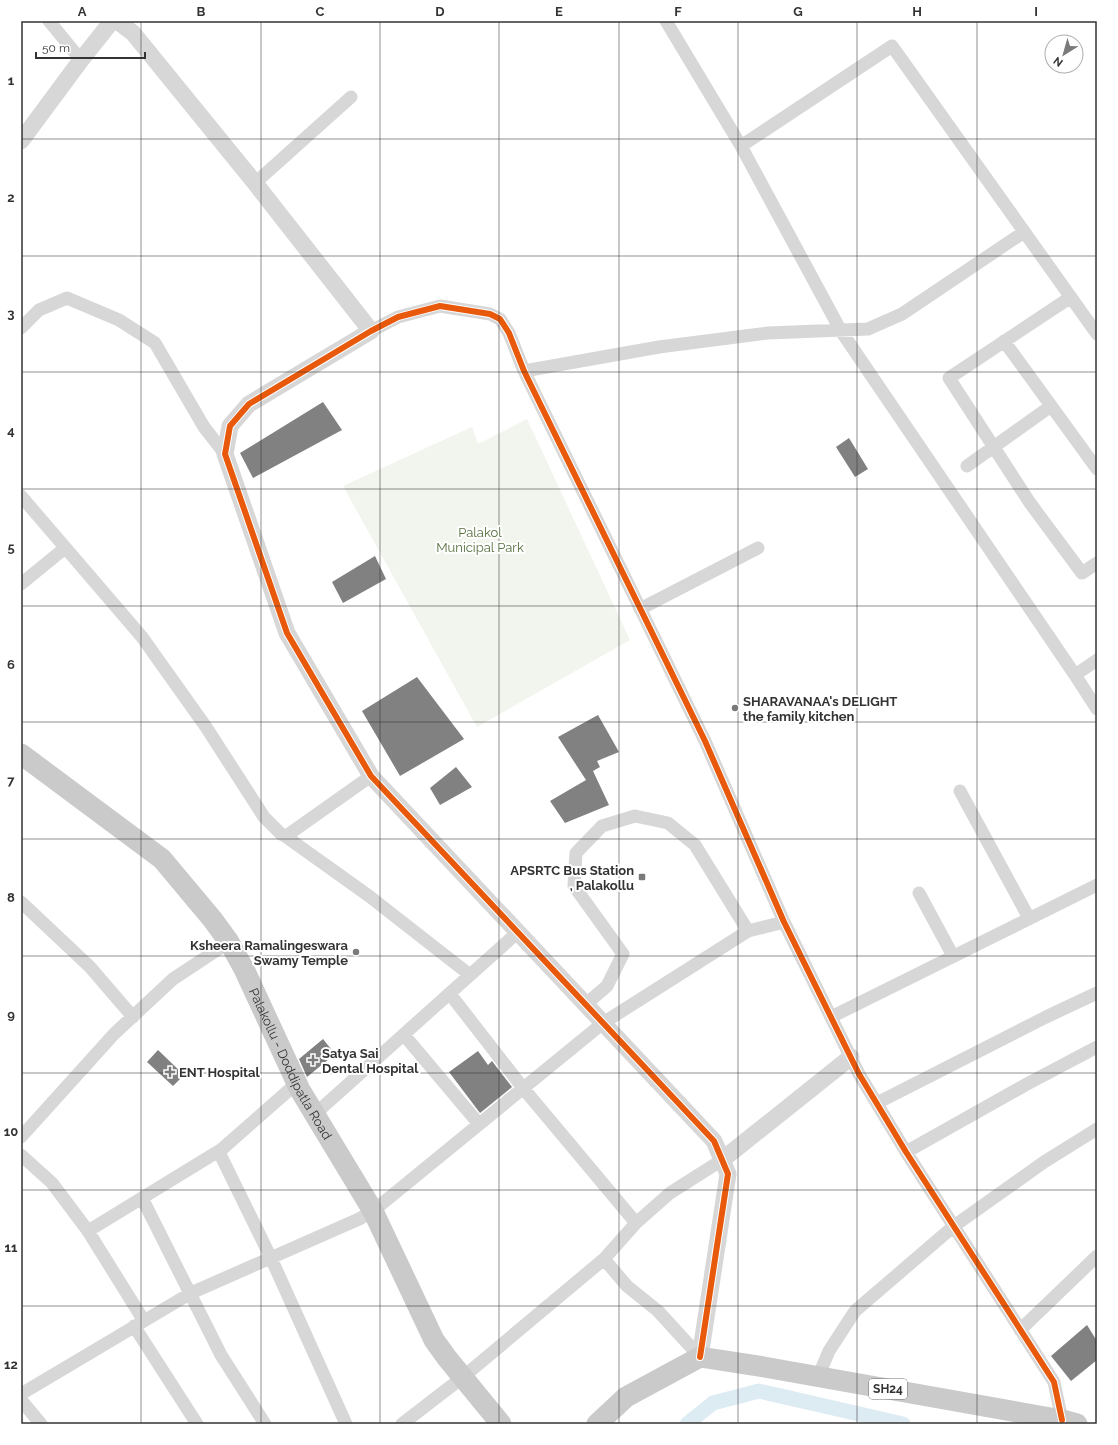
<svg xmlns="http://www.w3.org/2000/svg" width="1118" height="1445" viewBox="0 0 1118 1445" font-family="Raleway,sans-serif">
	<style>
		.green { fill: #f1f5ed }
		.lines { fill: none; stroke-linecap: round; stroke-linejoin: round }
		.canal { stroke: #ddebf3; stroke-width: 15 }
		.building { fill: #818181 }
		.minor { stroke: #d7d7d7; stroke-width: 13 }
		.tertiary { stroke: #d7d7d7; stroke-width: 17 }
		.primary { stroke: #cacaca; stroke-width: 21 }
		.cycleway-casing { stroke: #fff; stroke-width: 8 }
		.cycleway { stroke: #e8590c; stroke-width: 6 }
		.grid { fill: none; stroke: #333; stroke-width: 1; stroke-opacity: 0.55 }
		.poi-dot { fill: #7a7a7a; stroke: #fff; stroke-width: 1.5 }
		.labels { text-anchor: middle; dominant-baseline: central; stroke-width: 4; stroke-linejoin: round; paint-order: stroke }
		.shield { fill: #fff; stroke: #707070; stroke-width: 1 }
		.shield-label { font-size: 12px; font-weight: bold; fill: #333 }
		.park-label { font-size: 13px; fill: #56703f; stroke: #fff }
		.poi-label { font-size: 13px; font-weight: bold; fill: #333; stroke: #fff; text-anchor: start }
		.street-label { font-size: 13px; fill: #333; stroke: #fff }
		.neatline { fill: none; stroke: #333; stroke-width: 1.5 }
		.grid-label { font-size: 13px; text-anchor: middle; font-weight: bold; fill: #333 }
	</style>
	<rect width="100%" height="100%" fill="#fff"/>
	<!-- green -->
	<path class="green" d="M 527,419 L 630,640 L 477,727 L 343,486 L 472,427 L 478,444 Z"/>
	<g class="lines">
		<!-- canal -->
		<path class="canal" d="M 687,1424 L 713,1403 L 759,1391 L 903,1424"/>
	</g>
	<!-- building -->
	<path class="building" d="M 323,402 L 342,430 L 253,478 L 240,453 Z
		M 849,438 L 868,469 L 855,477 L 836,447 Z
		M 375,556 L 386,579 L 343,603 L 332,582 Z
		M 417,677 L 464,739 L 400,776 L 362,711 Z
		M 598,715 L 619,752 L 597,761 L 600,767 L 593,771 L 609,805 L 565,823 L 550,801 L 586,780 L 558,737 Z
		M 456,767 L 472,787 L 440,805 L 430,788 Z
		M 323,1039 L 335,1054 L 307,1077 L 299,1059 Z
		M 158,1050 L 184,1075 L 173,1086 L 147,1062 Z
		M 478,1051 L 488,1065 L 492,1061 L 512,1087 L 480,1113 L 449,1072 Z
		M 1087,1325 L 1097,1341 L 1097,1360 L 1071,1381 L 1051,1356 Z"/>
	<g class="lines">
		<!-- minor -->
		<path class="minor" d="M 49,21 L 81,60
			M 666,21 L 741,146 L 841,331 L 1075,675 L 1097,709
			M 741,146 L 892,46 L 1097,334
			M 255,183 L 351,97
			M 1071,297 L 949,378 L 1030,503 L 1082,573 L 1097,563
			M 21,328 L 39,310 L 67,298 L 119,320 L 155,343 L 204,427 L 225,454
			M 371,331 L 398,317 L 440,306 L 490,314 L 500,319 L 509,333 L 524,371 L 705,741 L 784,922 L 859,1074 L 906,1152 L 1054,1382 L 1062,1420
			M 1004,341 L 1097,469
			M 524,371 L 659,347 L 768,333 L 868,329 L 902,314 L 1024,232
			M 967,466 L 1051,406
			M 21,496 L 142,637 L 206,727 L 264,817 L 281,834 L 285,836 L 289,834 L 371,776
			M 21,584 L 65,548
			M 640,609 L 758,548
			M 1075,675 L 1097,660
			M 960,791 L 1029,918
			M 285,836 L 369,896 L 470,975
			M 919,893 L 953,956
			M 21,902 L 90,967 L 133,1017
			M 450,994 L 523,1088 L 636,1223
			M 586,1004 L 607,986 L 623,954 L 574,886 L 576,853 L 602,826 L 635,816 L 668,823 L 695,845 L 748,931
			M 831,1017 L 1097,885
			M 404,1035 L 479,1124
			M 877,1103 L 1046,1017 L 1097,993
			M 315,1114 L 518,932
			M 21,1137 L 114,1034 L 173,979 L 229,942
			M 219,1152 L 271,1258 L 346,1424
			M 906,1152 L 1027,1084 L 1097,1047
			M 21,1155 L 52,1183 L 88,1231 L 144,1321
			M 142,1198 L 221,1355 L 265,1424
			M 88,1231 L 222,1149 L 297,1083
			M 604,1259 L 636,1223 L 670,1193 L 722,1160
			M 134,1326 L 197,1424
			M 1020,1330 L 1097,1256
			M 818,1377 L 829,1351 L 855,1311 L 954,1226 L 1044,1162 L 1097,1129
			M 21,1394 L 191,1293 L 359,1219 L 373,1211 L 603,1023 L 748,931 L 784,922
			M 21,1400 L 41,1424
			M 402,1424 L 463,1377 L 604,1259 L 627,1286 L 658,1311 L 700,1357"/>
		<!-- tertiary -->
		<path class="tertiary" d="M 117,21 L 133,33 L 255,183 L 371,331 L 249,404 L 230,426 L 225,454 L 287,633 L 371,776 L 714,1141 L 728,1174 L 700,1357
			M 21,141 L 81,60 L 112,21
			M 722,1160 L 851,1057"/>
		<!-- primary -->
		<g class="primary">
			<path id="s1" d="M 21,754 L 162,859 L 213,920 L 229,942 L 244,969 L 300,1090 L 373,1211 L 434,1340 L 447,1358 L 501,1424"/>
			<path d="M 597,1424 L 626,1397 L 700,1357 L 764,1367 L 1062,1420 L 1077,1424"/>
		</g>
		<!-- cycleway casing -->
		<g class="cycleway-casing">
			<path id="cycleway" d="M 700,1357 L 728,1174 L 714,1141 L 371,776 L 287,633 L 225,454 L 230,426 L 249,404 L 371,331 L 398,317 L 440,306 L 490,314 L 500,319 L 509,333 L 524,371 L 705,741 L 784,922 L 859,1074 L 906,1152 L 1054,1382 L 1062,1420"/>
		</g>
		<!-- cycleway -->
		<use href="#cycleway" class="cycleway"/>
	</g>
	<!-- grid -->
	<path class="grid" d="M 141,21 L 141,1424M 261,21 L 261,1424M 380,21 L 380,1424M 499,21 L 499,1424M 619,21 L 619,1424M 738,21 L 738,1424M 857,21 L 857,1424M 977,21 L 977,1424M 21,139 L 1097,139M 21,256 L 1097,256M 21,372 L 1097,372M 21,489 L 1097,489M 21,606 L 1097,606M 21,722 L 1097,722M 21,839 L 1097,839M 21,956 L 1097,956M 21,1073 L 1097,1073M 21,1190 L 1097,1190M 21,1306 L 1097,1306"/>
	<!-- markers -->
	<g class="poi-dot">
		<circle cx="735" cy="708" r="4"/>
		<rect x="638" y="873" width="8" height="8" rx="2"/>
		<circle cx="356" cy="952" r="4"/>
		<path d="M311 1054h4v4h4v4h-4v4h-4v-4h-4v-4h4z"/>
		<path d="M168 1066h4v4h4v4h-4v4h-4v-4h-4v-4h4z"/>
	</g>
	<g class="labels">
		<!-- shield labels -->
		<rect class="shield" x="869" y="1379" width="38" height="20" rx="3"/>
		<g class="shield-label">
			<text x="888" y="1389">SH24</text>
		</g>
		<!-- park labels -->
		<g class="park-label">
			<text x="480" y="532">Palakol<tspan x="480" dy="15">Municipal Park</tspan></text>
		</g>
		<!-- poi labels -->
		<g class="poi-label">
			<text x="743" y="701">SHARAVANAA's DELIGHT<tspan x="743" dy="15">the family kitchen</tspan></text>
			<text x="634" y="870" text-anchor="end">APSRTC Bus Station<tspan x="634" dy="15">, Palakollu</tspan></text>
			<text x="348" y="945" text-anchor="end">Ksheera Ramalingeswara<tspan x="348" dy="15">Swamy Temple</tspan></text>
			<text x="322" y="1053">Satya Sai<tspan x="322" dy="15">Dental Hospital</tspan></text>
			<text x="179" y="1072">ENT Hospital</text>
		</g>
		<!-- street labels -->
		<g class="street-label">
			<text stroke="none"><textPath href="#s1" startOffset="419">Palakollu - Doddipatla Road</textPath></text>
		</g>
	</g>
	<!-- border -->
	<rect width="1118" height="1445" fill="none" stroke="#ffffff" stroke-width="44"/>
	<!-- north arrow -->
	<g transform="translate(1064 54) rotate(217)"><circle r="19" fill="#ffffff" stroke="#adadad"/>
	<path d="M0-3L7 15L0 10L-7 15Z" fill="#7a7a7a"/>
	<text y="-6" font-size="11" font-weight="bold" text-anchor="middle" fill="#333333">N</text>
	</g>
	<!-- scale -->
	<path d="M36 52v6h109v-6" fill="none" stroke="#333333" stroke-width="2"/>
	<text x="42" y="52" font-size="12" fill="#333333" stroke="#ffffff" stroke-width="3" paint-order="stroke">50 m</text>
	<rect x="22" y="22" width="1074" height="1401" class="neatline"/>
	<g class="grid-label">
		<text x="82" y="16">A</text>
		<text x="201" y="16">B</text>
		<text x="320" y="16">C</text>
		<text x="440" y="16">D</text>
		<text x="559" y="16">E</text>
		<text x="678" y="16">F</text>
		<text x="798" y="16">G</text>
		<text x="917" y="16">H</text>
		<text x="1036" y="16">I</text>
		<text x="11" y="85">1</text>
		<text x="11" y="202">2</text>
		<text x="11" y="318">3</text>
		<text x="11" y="435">4</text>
		<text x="11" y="552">5</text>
		<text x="11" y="669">6</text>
		<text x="11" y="785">7</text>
		<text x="11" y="902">8</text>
		<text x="11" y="1019">9</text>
		<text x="11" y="1136">10</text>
		<text x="11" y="1252">11</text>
		<text x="11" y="1369">12</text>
	</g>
</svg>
